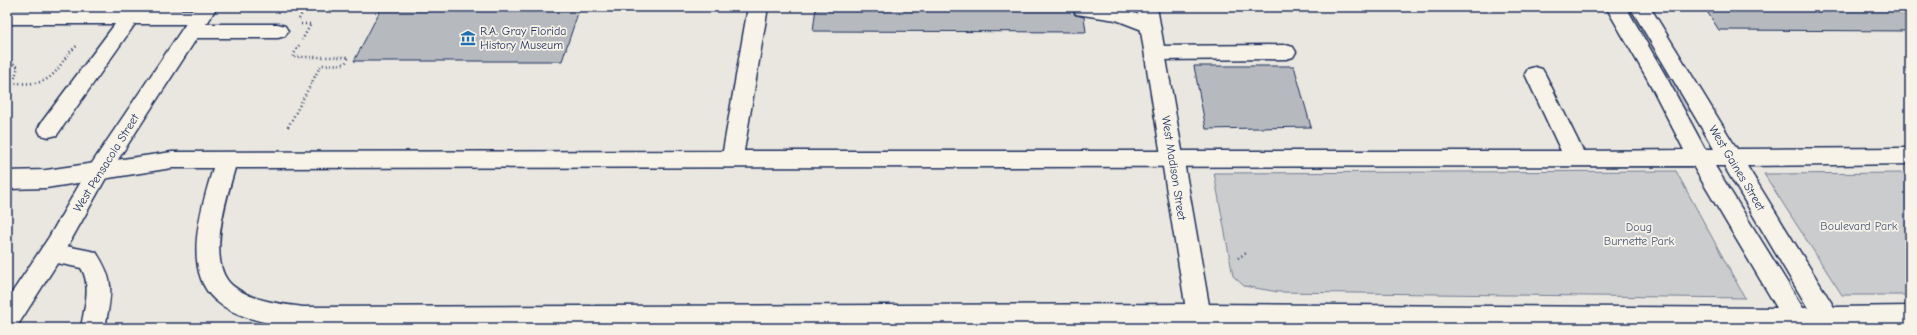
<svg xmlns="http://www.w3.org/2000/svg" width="1917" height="335" viewBox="0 0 1917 335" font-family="'Comic Neue',sans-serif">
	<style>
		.green { fill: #cbcccd; stroke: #737e96 }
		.building { fill: #b6babf; stroke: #1b2f5e }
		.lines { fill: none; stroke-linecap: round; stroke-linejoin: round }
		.minor-casing { stroke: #1b2f5e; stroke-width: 3 }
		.major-casing { stroke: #1b2f5e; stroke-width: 3 }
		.path { stroke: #1b2f5e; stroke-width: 2.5; stroke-dasharray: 1 3; stroke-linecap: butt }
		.minor { fill: #f7f3e8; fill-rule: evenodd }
		.major { fill: #f7f3e8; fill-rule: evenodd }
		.labels { text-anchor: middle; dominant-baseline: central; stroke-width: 3.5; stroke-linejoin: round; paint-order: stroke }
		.poi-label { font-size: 12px; fill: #1b2f5e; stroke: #f7f3e8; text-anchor: start }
		.street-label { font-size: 12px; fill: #1b2f5e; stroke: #f7f3e8 }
		.park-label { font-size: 12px; fill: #47567a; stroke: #f7f3e8 }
	</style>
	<rect width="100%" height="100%" fill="#eae7e0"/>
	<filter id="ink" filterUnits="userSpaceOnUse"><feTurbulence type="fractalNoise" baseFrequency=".025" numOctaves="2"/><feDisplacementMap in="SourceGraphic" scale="8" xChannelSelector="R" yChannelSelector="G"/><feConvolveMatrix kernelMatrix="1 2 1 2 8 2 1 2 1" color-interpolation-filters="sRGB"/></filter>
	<g filter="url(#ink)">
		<!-- green -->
		<path class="green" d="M 1624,7 L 1632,7 L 1693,112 L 1685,110 Z
			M 1676,171 L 1745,298 L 1278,292 L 1244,286 L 1233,276 L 1214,173 Z
			M 1910,173 L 1910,295 L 1842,295 L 1764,174 Z"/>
		<!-- building -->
		<path class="building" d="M 382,7 L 580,7 L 562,61 L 354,61 Z
			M 816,7 L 1073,7 L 1072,10 L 1075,15 L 1084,17 L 1086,32 L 813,31 Z
			M 1704,7 L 1910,7 L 1910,31 L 1719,30 Z
			M 1194,66 L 1294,66 L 1311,127 L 1206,129 Z"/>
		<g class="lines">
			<!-- minor casing -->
			<g class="minor-casing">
				<path id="minor" d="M 748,7 L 768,7 L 744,151 L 1561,151 L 1525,74 L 1528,69 L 1535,67 L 1542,69 L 1545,74 L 1583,151 L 1684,150 L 1648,80 L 1606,7 L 1626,7 L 1668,80 L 1705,149 L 1714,149 L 1630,7 L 1650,7 L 1737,149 L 1910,148 L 1910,164 L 1747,166 L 1834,307 L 1910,306 L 1910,328 L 1532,328 L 1198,326 L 299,328 C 272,324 236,319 215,300 C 181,269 202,206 213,168 L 172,168 L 46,188 L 7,189 L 7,171 L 46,170 L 172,152 L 723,151 ZM 1693,166 L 1777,308 L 1198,304 L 303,307 C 280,304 252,301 233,286 C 205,264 227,197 235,168 ZM 1715,166 L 1724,166 L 1808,308 L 1803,308 Z
					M 1075,7 L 1117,7 L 1157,21 L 1160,26 L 1157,31 L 1150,33 L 1116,20 L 1076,14 L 1073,9 Z
					M 7,10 L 201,10 L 208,12 L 211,17 L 208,22 L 201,24 L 135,24 L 57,135 L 49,137 L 41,135 L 38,129 L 41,123 L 115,24 L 7,24 Z
					M 192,24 L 278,24 L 285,26 L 288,31 L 285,36 L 278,38 L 192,38 L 185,36 L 182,31 L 185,26 Z
					M 1286,45 L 1293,47 L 1296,52 L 1293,57 L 1286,59 L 1155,60 L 1148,58 L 1145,53 L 1148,48 L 1155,46 Z
					M 51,243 L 96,252 C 116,282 111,294 105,328 L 81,328 C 84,308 92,286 81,268 L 43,260 L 39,253 L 43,246 Z"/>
			</g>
			<!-- major casing -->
			<g class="major-casing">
				<path id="major" d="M 197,7 L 217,7 L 106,178 L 65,251 L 16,328 L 7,328 L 7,300 L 49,237 L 90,166 Z
					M 1137,7 L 1157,7 L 1213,328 L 1189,328 Z"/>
			</g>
			<!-- path -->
			<path class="path" d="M 299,19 L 305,7
				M 301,24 L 311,24 L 302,40
				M 7,59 L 18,67 L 15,77 L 7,87
				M 7,83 C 30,83 45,88 60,66 C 65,58 70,51 78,45
				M 288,127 L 321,65 L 345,64 L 349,57 L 292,57 L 300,44
				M 1238,258 L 1248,252"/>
			<!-- minor -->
			<use href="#minor" class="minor"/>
			<!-- major -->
			<use href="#major" class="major"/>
		</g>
	</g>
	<!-- icons -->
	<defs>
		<g id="museum-bare" transform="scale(1.2)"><path d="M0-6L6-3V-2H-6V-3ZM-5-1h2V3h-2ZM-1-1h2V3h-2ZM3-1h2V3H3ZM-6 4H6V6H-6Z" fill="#1f6fb2" stroke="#f7f3e8" stroke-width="2.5" paint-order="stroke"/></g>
	</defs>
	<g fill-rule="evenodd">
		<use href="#museum-bare" x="468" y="38"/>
	</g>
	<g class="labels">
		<!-- poi labels -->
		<g class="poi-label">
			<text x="480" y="31">R.A. Gray Florida<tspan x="480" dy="14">History Museum</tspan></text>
		</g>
		<!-- street labels -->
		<g class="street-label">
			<text transform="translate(106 163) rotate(-58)">West Pensacola Street</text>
			<text transform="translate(1174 168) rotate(81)">West Madison Street</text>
			<text transform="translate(1737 168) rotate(59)">West Gaines Street</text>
		</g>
		<!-- park labels -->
		<g class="park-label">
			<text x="1859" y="226">Boulevard Park</text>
			<text x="1639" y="227">Doug<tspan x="1639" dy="14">Burnette Park</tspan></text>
		</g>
	</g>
	<!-- margin -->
	<rect width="1917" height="335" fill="none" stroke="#f7f3e8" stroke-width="24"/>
	<rect x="12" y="12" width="1893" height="311" fill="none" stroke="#1b2f5e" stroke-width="1.5" filter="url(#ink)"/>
</svg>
